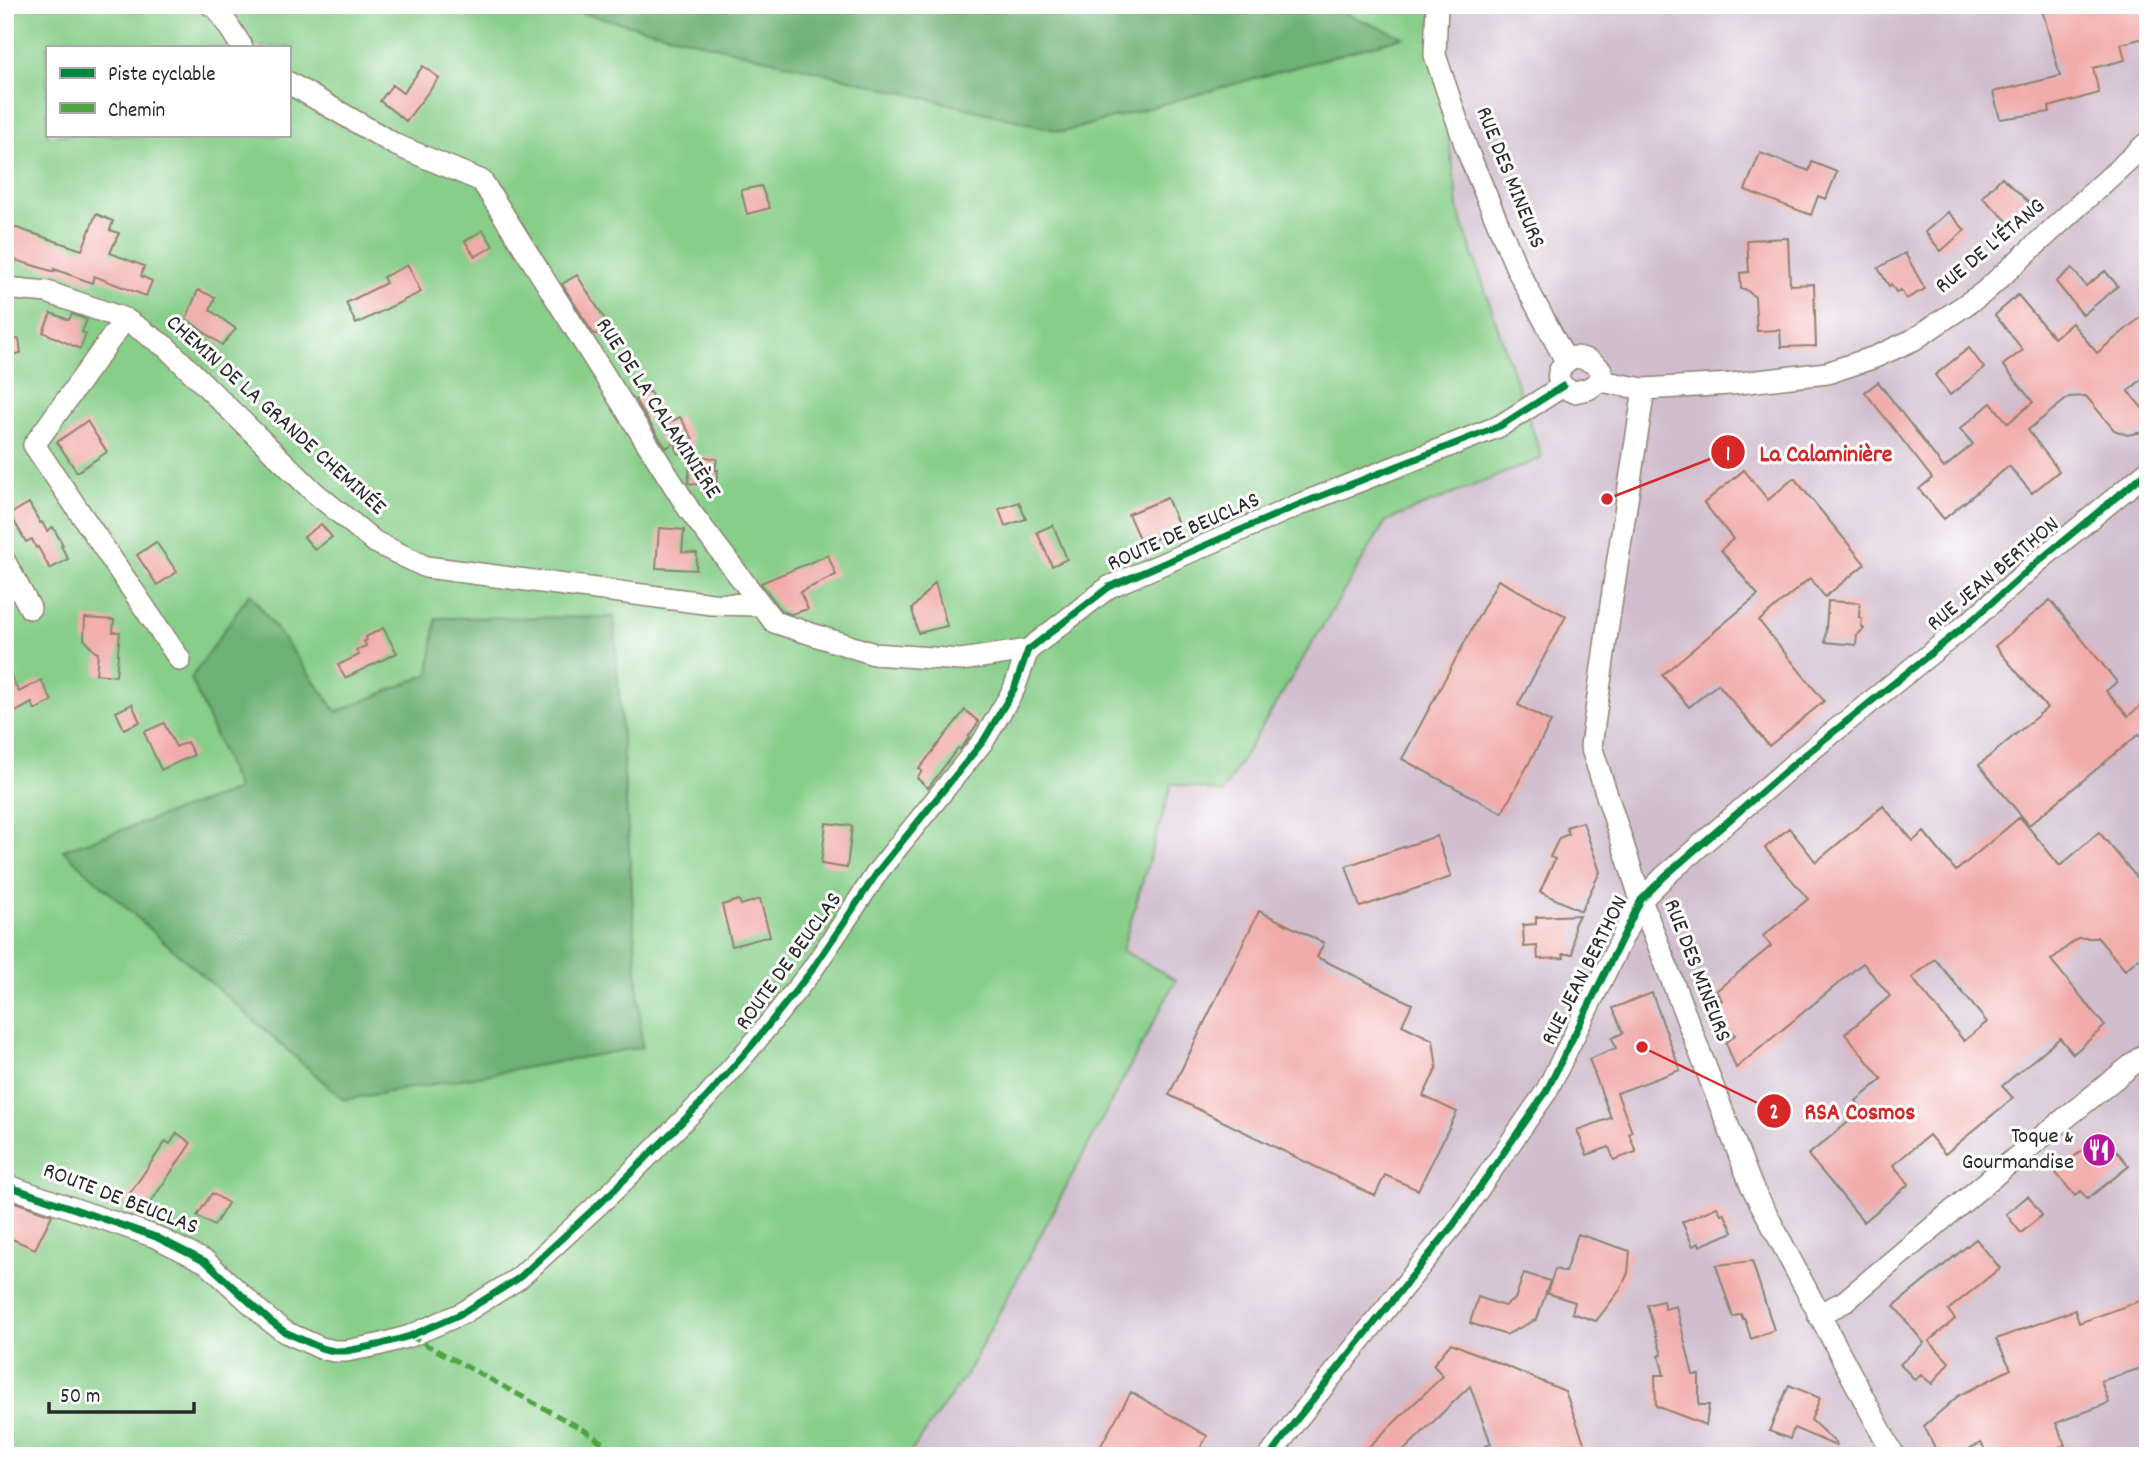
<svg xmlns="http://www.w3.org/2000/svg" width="2153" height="1461" viewBox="0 0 2153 1461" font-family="Dekko,sans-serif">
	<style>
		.industrial { fill: #d0bdcd }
		.green { fill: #87ce89; stroke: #597c5a; stroke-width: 2; fill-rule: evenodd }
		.forest { fill: #6db175; stroke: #4c6e50; stroke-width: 2 }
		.building { fill: #f1acaa; fill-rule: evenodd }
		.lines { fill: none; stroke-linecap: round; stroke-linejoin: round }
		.minor-casing { stroke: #8e8273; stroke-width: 24 }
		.minor { stroke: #fff; stroke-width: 21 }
		.quiet { stroke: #51a443; stroke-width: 5; stroke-dasharray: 10 5; stroke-linecap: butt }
		.cycleway-casing { stroke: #fff; stroke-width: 11 }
		.cycleway { stroke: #00873e; stroke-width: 7 }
		.labels { text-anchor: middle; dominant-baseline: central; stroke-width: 6; stroke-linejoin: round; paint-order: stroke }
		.street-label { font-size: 23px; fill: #2b2b2b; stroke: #fff }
		.poi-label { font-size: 23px; fill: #2b2b2b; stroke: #fff; text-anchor: end }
		.leader { fill: none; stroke: #d62828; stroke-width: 2.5 }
		.callout-dot { fill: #d62828; stroke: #fff; stroke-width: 2.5 }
		.mark-label { font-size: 21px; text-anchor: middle; font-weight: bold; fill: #fff }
		.callout-label { font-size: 24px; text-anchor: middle; font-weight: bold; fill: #d62828; stroke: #fff; stroke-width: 6; stroke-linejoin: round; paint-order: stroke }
	</style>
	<rect width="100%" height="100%" fill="#fff"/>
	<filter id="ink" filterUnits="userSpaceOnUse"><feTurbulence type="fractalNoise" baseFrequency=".0143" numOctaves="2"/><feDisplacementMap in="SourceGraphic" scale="14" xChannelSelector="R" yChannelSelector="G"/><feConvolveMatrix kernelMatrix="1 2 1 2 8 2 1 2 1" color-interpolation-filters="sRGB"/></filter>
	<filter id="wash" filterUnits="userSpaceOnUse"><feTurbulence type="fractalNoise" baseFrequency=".00686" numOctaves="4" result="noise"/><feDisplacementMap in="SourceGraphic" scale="28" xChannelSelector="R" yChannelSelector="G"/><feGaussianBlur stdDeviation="1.57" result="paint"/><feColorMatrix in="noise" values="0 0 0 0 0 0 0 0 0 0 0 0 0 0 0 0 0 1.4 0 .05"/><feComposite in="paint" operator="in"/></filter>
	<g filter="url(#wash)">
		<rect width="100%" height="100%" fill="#f1dabb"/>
		<!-- industrial -->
		<path class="industrial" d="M 1431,5 L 2148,5 L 2148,1456 L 908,1456 L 967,1373 L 1176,981 L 1122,950 L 1172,783 L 1223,793 L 1386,521 L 1541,458 L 1459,213 Z"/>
		<!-- green -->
		<path class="green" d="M 5,5 L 1431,5 L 1459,213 L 1542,458 L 1386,521 L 1222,793 L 1172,783 L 1122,950 L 1176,980 L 967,1373 L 908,1456 L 5,1456 ZM 47,47 L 289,47 L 289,135 L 47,135 Z"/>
		<!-- forest -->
		<path class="forest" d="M 549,5 L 1324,5 L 1403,37 L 1063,132 Z
			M 250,593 L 337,712 L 429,674 L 436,618 L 614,617 L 642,1047 L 344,1100 L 142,922 L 63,850 L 238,790 L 191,678 Z"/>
		<g id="blocks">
			<!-- building -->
			<path class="building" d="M 2041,5 L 2148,5 L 2148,37 L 2121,44 L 2125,60 L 2093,68 L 2099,93 L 2049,107 L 2050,112 L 2000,119 L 1993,92 L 2060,76 Z
				M 423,66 L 439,78 L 406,121 L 380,101 L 392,85 L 403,93 Z
				M 1760,153 L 1809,171 L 1812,162 L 1837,172 L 1826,199 L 1818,196 L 1811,215 L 1745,190 Z
				M 2002,177 L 2036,209 L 2016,229 L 1982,197 Z
				M 761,186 L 770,208 L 747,214 L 741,190 Z
				M 1948,212 L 1965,230 L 1941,251 L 1925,232 Z
				M 96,214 L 113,221 L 110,230 L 119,233 L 110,253 L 144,266 L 141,276 L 152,281 L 146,296 L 94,276 L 92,283 L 54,269 L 55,272 L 5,257 L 5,224 L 82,250 Z
				M 483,230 L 493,246 L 475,257 L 465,241 Z
				M 1788,238 L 1790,285 L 1814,284 L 1816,346 L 1781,347 L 1780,330 L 1757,331 L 1755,297 L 1745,289 L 1741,289 L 1740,273 L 1749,272 L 1747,240 Z
				M 1905,253 L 1925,289 L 1906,299 L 1901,290 L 1896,292 L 1891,284 L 1889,286 L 1878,268 Z
				M 408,265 L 421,292 L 356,324 L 346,303 L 386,283 L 383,277 Z
				M 2072,268 L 2086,286 L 2105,271 L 2118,286 L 2083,315 L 2056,282 Z
				M 577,275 L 606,321 L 605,338 L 593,333 L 562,284 Z
				M 198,290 L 215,297 L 210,310 L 236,329 L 222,345 L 186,319 Z
				M 2018,295 L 2054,338 L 2072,323 L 2097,353 L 2148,311 L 2148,374 L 2128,391 L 2148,415 L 2148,428 L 2143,432 L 2127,435 L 2114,430 L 2086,396 L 2069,397 L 2028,430 L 2059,471 L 2032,493 L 2009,466 L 1944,519 L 1919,489 L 1932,478 L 1865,392 L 1878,382 L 1944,468 L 1973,444 L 1960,429 L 1991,403 L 2008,423 L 2033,402 L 2003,365 L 2023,350 L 1995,315 Z
				M 51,313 L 69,320 L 72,314 L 87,320 L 82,332 L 86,334 L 80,349 L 43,332 Z
				M 19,339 L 21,353 L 5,356 L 5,341 Z
				M 1969,348 L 1984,368 L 1950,395 L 1935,375 Z
				M 649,391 L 669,423 L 680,417 L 692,437 L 695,455 L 717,459 L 715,470 L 718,470 L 715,488 L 688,483 L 691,455 L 677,453 L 675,442 L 666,448 L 635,400 Z
				M 87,421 L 107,452 L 77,472 L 57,442 Z
				M 1744,470 L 1768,500 L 1794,478 L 1865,564 L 1825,597 L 1810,578 L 1759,621 L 1824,701 L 1769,746 L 1718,684 L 1689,707 L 1662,675 L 1758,595 L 1721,550 L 1733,539 L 1704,503 Z
				M 1167,498 L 1180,528 L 1142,545 L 1128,514 Z
				M 1019,502 L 1026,519 L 1005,526 L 999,509 Z
				M 29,503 L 40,523 L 42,522 L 47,531 L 53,527 L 63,545 L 61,546 L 68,559 L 50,569 L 38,547 L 36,548 L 32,539 L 26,542 L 10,514 Z
				M 321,524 L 332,537 L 315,550 L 304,537 Z
				M 1053,525 L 1067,559 L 1052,566 L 1037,532 Z
				M 659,528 L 684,530 L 682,552 L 697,553 L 696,570 L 656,568 Z
				M 156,542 L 177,572 L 157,585 L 137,555 Z
				M 828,555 L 836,575 L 800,592 L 808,609 L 791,614 L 782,611 L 761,583 Z
				M 1498,580 L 1566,616 L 1518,705 L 1551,722 L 1502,813 L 1402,759 Z
				M 935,582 L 947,626 L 918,633 L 912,609 Z
				M 2050,600 L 2117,682 L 2106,691 L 2128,716 L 2148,700 L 2148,745 L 2139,734 L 2029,825 L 1979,765 L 2047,708 L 1995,646 Z
				M 1828,601 L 1860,603 L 1859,617 L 1862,619 L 1861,625 L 1864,629 L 1857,635 L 1856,645 L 1825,642 Z
				M 85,618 L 114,620 L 113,632 L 120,632 L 116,676 L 96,674 L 98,653 L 95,652 L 84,639 Z
				M 383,628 L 397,653 L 345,678 L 338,665 L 359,655 L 356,650 L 366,646 L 364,641 L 367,640 L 366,637 Z
				M 5,665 L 19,692 L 41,680 L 52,701 L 35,710 L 32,703 L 10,715 L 5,706 Z
				M 132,704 L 140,722 L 124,729 L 116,712 Z
				M 965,710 L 979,722 L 968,737 L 969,738 L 960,749 L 958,748 L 928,788 L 917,778 L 922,771 L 919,769 Z
				M 164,723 L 176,747 L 187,742 L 194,755 L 161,770 L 144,732 Z
				M 1883,806 L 1913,841 L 1924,832 L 1956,871 L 2020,817 L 2060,866 L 2099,832 L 2148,891 L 2148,969 L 2139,958 L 2125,970 L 2097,937 L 2095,938 L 2078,938 L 2051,960 L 2105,1026 L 2073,1054 L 2060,1038 L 2002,1086 L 2013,1098 L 1945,1154 L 1929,1135 L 1893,1165 L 1909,1184 L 1864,1222 L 1808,1155 L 1863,1110 L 1856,1101 L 1882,1079 L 1845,1034 L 1890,996 L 1863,963 L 1736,1068 L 1726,1043 L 1735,1035 L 1712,1008 L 1722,1000 L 1716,991 L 1771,946 L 1763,936 L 1808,899 L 1765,848 L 1789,828 L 1816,862 ZM 1935,959 L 1987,1022 L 1964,1041 L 1912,978 Z
				M 1583,822 L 1600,872 L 1581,911 L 1540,892 L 1555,859 L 1550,857 L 1559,838 L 1569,834 L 1566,827 Z
				M 826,823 L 852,826 L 847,868 L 821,864 Z
				M 1437,836 L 1451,877 L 1360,907 L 1346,866 Z
				M 760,899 L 770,936 L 732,946 L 722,905 L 739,900 L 741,905 Z
				M 1259,911 L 1324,943 L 1317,957 L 1412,1004 L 1402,1025 L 1433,1040 L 1437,1068 L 1423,1096 L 1457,1112 L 1418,1190 L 1385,1175 L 1375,1196 L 1169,1095 Z
				M 1579,915 L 1574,925 L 1573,954 L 1563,954 L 1564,958 L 1538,959 L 1537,946 L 1524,947 L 1523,925 L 1536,924 L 1536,917 Z
				M 1652,993 L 1680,1070 L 1617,1093 L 1632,1132 L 1629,1134 L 1636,1152 L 1614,1160 L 1609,1147 L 1587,1155 L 1577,1130 L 1611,1118 L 1589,1059 L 1616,1048 L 1612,1038 L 1623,1033 L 1613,1008 Z
				M 177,1133 L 191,1143 L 142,1215 L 124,1202 L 166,1141 L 170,1144 Z
				M 2103,1134 L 2129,1166 L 2087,1199 L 2081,1191 L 2075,1196 L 2055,1172 Z
				M 212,1193 L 228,1203 L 214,1226 L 197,1216 Z
				M 2028,1196 L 2042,1215 L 2021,1233 L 2006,1214 Z
				M 9,1200 L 52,1215 L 35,1249 L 5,1236 L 5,1207 Z
				M 1717,1207 L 1721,1214 L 1724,1213 L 1733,1232 L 1700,1246 L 1699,1243 L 1693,1246 L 1682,1222 Z
				M 1578,1234 L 1630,1251 L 1628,1273 L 1620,1290 L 1596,1321 L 1572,1313 L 1575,1302 L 1547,1293 L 1555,1269 L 1565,1272 Z
				M 1976,1239 L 2000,1268 L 1948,1310 L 1955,1319 L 1929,1341 L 1949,1362 L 1932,1384 L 1921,1375 L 1915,1380 L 1900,1364 L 1924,1343 L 1894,1306 Z
				M 1752,1261 L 1774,1330 L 1751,1339 L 1745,1319 L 1743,1319 L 1741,1314 L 1733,1317 L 1716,1265 Z
				M 1524,1273 L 1550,1281 L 1537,1319 L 1506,1335 L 1470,1323 L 1478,1297 L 1504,1306 L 1515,1299 Z
				M 2148,1298 L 2148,1366 L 2101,1381 L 2109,1403 L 2056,1423 L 2065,1445 L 2035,1456 L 1988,1456 L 1981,1443 L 1955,1456 L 1939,1456 L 1924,1426 L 1958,1396 L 2011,1369 L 1996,1339 L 2075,1310 L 2079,1323 Z
				M 1663,1301 L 1665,1309 L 1676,1306 L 1693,1375 L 1699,1375 L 1699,1405 L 1709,1405 L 1706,1425 L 1656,1406 L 1655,1375 L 1664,1375 L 1659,1356 L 1662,1355 L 1647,1305 Z
				M 1451,1343 L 1565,1391 L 1589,1456 L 1465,1456 L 1465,1454 L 1491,1444 L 1470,1386 L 1398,1456 L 1359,1456 L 1443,1376 L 1433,1365 Z
				M 1789,1385 L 1820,1398 L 1811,1420 L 1837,1444 L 1836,1446 L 1794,1428 L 1790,1439 L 1769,1431 Z
				M 1131,1392 L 1207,1436 L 1196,1456 L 1095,1456 Z"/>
		</g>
	</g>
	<g filter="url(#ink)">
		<use href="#blocks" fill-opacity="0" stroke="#8e8273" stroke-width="2"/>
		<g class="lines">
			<!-- minor casing -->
			<g class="minor-casing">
				<path id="minor" d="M 211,5 L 217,8 L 242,47
					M 1437,5 L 1435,55 L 1467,150 L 1517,269 L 1566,361
					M 289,83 L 396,145 L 482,181 L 690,511 L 774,622 L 874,654 L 961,660 L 1028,650
					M 5,288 L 47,292 L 125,319 L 166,347 L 314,492 L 375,542 L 426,567 L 712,604 L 760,605
					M 125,319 L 34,445 L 180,660
					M 1574,357 C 1586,358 1592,361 1601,370 L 1600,381 L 1588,389 L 1574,392 C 1570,390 1565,390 1563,386 C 1552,375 1563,362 1574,357 Z
					M 1600,381 L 1644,389 L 1731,384 L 1827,373 L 1875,357 L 1913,340 L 1983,293 L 2148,142
					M 1644,389 L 1610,611 L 1591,746 L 1641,900 L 1751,1185 L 1894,1456
					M 5,562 L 30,608
					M 5,1185 L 156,1237 L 206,1262 L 269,1320 L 285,1332 L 321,1348 L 334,1351 L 346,1351 L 378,1345 L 410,1336 L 463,1313 L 519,1278 L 615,1189 L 706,1098 L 754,1043 L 812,970 L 879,870 L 984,740 L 1014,689 L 1028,650 L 1109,587 L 1303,503 L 1500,426 L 1563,386
					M 1818,1315 L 1844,1302 L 2013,1160 L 2148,1052
					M 1270,1456 L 1294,1423 L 1454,1224 L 1546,1092 L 1641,900 L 1665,876 L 1795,763 L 1971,621 L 2035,564 L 2148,471"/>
			</g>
			<!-- minor -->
			<use href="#minor" class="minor"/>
			<!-- quiet -->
			<path class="quiet" d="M 410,1336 L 584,1430 L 622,1456"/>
			<!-- cycleway casing -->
			<g class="cycleway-casing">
				<path id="cycleway" d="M 5,1185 L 156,1237 L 206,1262 L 269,1320 L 285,1332 L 321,1348 L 334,1351 L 346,1351 L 378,1345 L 410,1336 L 463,1313 L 519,1278 L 615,1189 L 706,1098 L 754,1043 L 812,970 L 879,870 L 984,740 L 1014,689 L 1028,650 L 1109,587 L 1303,503 L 1500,426 L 1563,386
					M 1270,1456 L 1294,1423 L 1454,1224 L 1546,1092 L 1641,900 L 1665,876 L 1795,763 L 1971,621 L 2035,564 L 2148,471"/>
			</g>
			<!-- cycleway -->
			<use href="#cycleway" class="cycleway"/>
		</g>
	</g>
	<!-- icons -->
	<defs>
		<g id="restaurant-disc" transform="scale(1.75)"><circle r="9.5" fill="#b5179e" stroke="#fff"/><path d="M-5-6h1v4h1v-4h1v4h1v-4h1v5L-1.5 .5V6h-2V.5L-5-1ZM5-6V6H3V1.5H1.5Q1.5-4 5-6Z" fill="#fff"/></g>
	</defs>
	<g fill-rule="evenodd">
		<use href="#restaurant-disc" x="2099" y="1150"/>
	</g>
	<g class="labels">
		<!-- street labels -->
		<g class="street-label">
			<text transform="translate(1509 178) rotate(68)">RUE DES MINEURS</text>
			<text transform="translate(1991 247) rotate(-40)">RUE DE L'ÉTANG</text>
			<text transform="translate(657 409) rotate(57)">RUE DE LA CALAMINIÈRE</text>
			<text transform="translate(275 416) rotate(42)">CHEMIN DE LA GRANDE CHEMINÉE</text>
			<text transform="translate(1184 533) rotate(-24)">ROUTE DE BEUCLAS</text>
			<text transform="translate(1994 575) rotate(-40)">RUE JEAN BERTHON</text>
			<text transform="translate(790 962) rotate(-54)">ROUTE DE BEUCLAS</text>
			<text transform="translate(1586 971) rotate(-63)">RUE JEAN BERTHON</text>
			<text transform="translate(1696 971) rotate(69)">RUE DES MINEURS</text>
			<text transform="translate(120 1200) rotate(21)">ROUTE DE BEUCLAS</text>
		</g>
		<!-- poi labels -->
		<g class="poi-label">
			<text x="2074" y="1137">Toque &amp;<tspan x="2074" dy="26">Gourmandise</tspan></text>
		</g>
	</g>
	<!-- callouts -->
	<path class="leader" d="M1607 499L1728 452M1642 1047L1774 1111"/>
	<g class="callout-dot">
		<circle cx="1607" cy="499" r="7"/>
		<circle cx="1642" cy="1047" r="7"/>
		<circle cx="1728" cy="452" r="18"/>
		<circle cx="1774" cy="1111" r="18"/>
	</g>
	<g class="mark-label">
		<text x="1728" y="460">1</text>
		<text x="1774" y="1118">2</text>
	</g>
	<g class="callout-label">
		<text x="1826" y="461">La Calaminière</text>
		<text x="1860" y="1119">RSA Cosmos</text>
	</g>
	<!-- margin -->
	<rect width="2153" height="1461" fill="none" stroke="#fff" stroke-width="28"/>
	<!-- legend -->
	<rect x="46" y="46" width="245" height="91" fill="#ffffff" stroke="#aaaaaa" stroke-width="2"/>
	<rect x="60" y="68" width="35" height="10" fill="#00873e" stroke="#aaaaaa" stroke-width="2"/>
	<text x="108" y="80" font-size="21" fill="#2b2b2b">Piste cyclable</text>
	<rect x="60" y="103" width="35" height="10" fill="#51a443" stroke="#aaaaaa" stroke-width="2"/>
	<text x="108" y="116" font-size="21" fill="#2b2b2b">Chemin</text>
	<!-- scale -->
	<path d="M49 1402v10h145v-10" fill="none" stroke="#2b2b2b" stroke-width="3.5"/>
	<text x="60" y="1402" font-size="21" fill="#2b2b2b" stroke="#ffffff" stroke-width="5" paint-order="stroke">50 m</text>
</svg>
